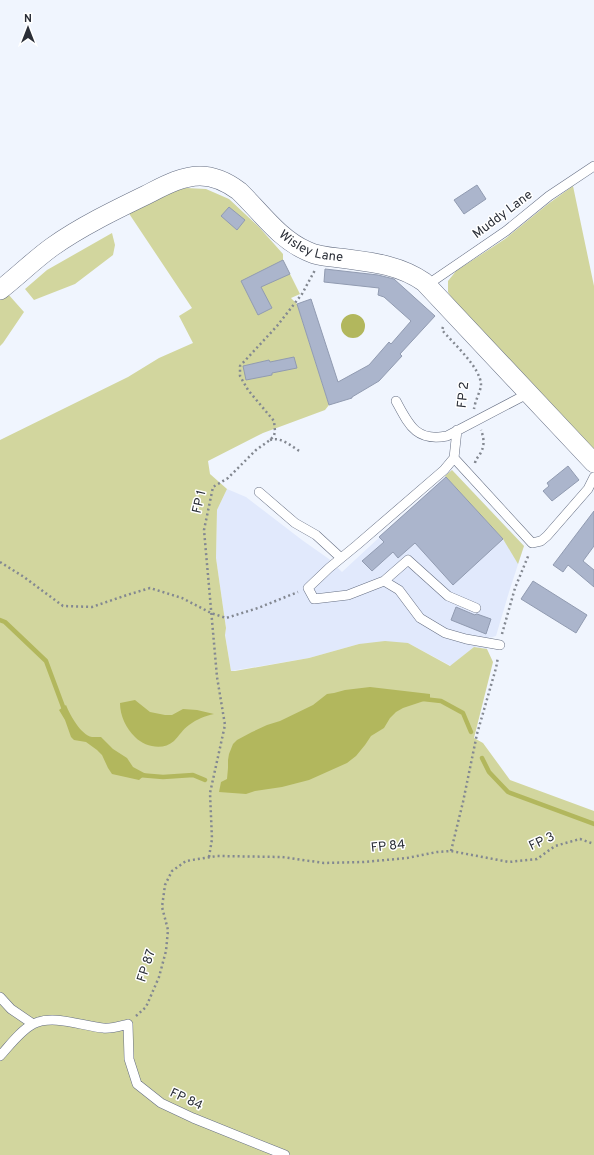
<svg xmlns="http://www.w3.org/2000/svg" width="594" height="1155" viewBox="0 0 594 1155" font-family="Overpass,sans-serif">
	<style>
		.built { fill: #e1e9fc }
		.green { fill: #d2d69e }
		.water { fill: #b2b75d }
		.lines { fill: none; stroke-linecap: round; stroke-linejoin: round }
		.stream { stroke: #b2b75d; stroke-width: 4.5 }
		.building { fill: #abb5cc; stroke: #919bb1 }
		.lane-casing { stroke: #656e83; stroke-width: 10 }
		.street-casing { stroke: #656e83; stroke-width: 20 }
		.path { stroke: #838891; stroke-width: 2.5; stroke-dasharray: 2 3; stroke-linecap: butt }
		.lane { stroke: #fff; stroke-width: 9 }
		.street { stroke: #fff; stroke-width: 19 }
		.labels { text-anchor: middle; dominant-baseline: central; stroke-width: 3; stroke-linejoin: round; paint-order: stroke }
		.street-label { font-size: 13px; fill: #2a2e37; stroke: #fff }
	</style>
	<rect width="100%" height="100%" fill="#f0f5fe"/>
	<!-- built -->
	<path class="built" d="M 452,470 L 524,546 L 509,592 L 496,636 L 489,638 L 487,649 L 474,647 L 451,666 L 408,643 L 359,644 L 309,658 L 231,671 L 225,634 L 226,628 L 216,558 L 217,510 L 227,489 L 246,497 L 302,540 L 329,559 L 342,572 Z"/>
	<!-- green -->
	<path class="green" d="M 573,186 L 594,286 L 594,451 L 453,300 L 448,292 L 448,281 L 456,271 L 505,239 L 548,204 Z
		M 186,188 L 206,189 L 229,199 L 259,227 L 283,254 L 283,260 L 300,294 L 291,298 L 297,304 L 329,405 L 325,410 L 263,433 L 208,461 L 210,474 L 227,489 L 217,510 L 216,558 L 226,628 L 225,635 L 231,671 L 235,671 L 309,658 L 359,644 L 385,641 L 408,643 L 450,666 L 474,647 L 487,649 L 493,662 L 474,738 L 483,743 L 510,780 L 594,811 L 594,1155 L 0,1155 L 0,440 L 128,377 L 159,358 L 193,343 L 179,316 L 192,308 L 128,212 L 163,194 Z
		M 112,233 L 115,245 L 113,255 L 75,284 L 34,300 L 25,289 L 47,270 Z
		M 8,294 L 24,312 L 3,343 L 0,346 L 0,300 Z
		M 452,470 L 524,546 L 518,564 L 503,539 L 445,476 Z"/>
	<!-- water -->
	<path class="water" d="M341 326a12 12 0 1 1 24 0a12 12 0 1 1-24 0Z
		M 370,687 L 430,694 L 430,699 L 403,708 L 396,712 L 390,718 L 384,728 L 371,736 L 365,745 L 356,756 L 347,763 L 318,776 L 309,780 L 282,787 L 255,791 L 246,794 L 219,792 L 221,782 L 227,779 L 228,768 L 228,760 L 229,754 L 233,744 L 237,740 L 252,732 L 267,725 L 280,721 L 313,705 L 327,694 L 334,693 L 345,690 Z
		M 135,700 L 150,712 L 165,715 L 172,715 L 183,709 L 197,710 L 214,714 C 205,716 197,719 189,725 C 183,729 179,736 174,741 C 163,751 145,747 135,737 C 126,728 120,716 120,703 Z
		M 66,705 C 70,715 81,735 92,737 C 94,737 98,737 101,737 L 113,749 L 127,758 L 133,767 L 146,774 L 139,780 L 112,774 L 108,768 L 102,755 L 97,750 L 86,742 L 74,740 L 71,737 L 65,720 L 59,710 Z"/>
	<g class="lines">
		<!-- stream -->
		<path class="stream" d="M 0,620 L 5,622 L 46,661 L 65,712
			M 423,699 L 441,701 L 463,713 L 471,732
			M 482,758 L 489,772 L 508,792 L 594,824
			M 139,775 L 163,777 L 193,775 L 205,780"/>
	</g>
	<!-- building -->
	<path class="building" d="M 477,185 L 486,199 L 464,214 L 454,200 Z
		M 229,207 L 245,220 L 237,230 L 221,216 Z
		M 283,260 L 290,274 L 261,287 L 272,308 L 258,315 L 241,281 Z
		M 325,269 L 378,275 L 394,279 L 435,316 L 400,354 L 402,356 L 379,381 L 352,397 L 352,398 L 329,405 L 297,304 L 311,299 L 338,382 L 369,365 L 389,342 L 391,344 L 411,321 L 384,297 L 378,295 L 379,288 L 324,282 Z
		M 294,357 L 297,368 L 272,373 L 272,375 L 246,380 L 243,366 L 269,360 L 270,362 Z
		M 568,466 L 579,480 L 552,501 L 543,491 L 549,486 L 547,483 Z
		M 446,477 L 503,539 L 453,585 L 415,543 L 398,558 L 393,552 L 372,571 L 362,561 L 384,542 L 379,537 Z
		M 594,511 L 594,546 L 583,561 L 594,570 L 594,587 L 568,565 L 563,572 L 553,565 Z
		M 533,581 L 587,615 L 576,633 L 521,599 Z
		M 456,607 L 475,615 L 476,614 L 477,614 L 491,619 L 486,634 L 451,620 Z"/>
	<g class="lines">
		<!-- lane casing -->
		<g class="lane-casing">
			<path id="lane" d="M 427,285 L 506,231 L 549,196 L 594,166
				M 396,401 C 409,425 416,442 447,436 L 529,393
				M 457,430 L 454,458 L 444,470 L 357,545 L 329,568 L 308,588 L 314,599 L 348,595 L 384,581 L 399,590 L 420,618 L 445,633 L 466,639 L 500,645
				M 454,458 L 532,543 L 541,541 L 547,536 L 588,489 L 594,477
				M 259,492 L 295,523 L 316,535 L 341,558
				M 384,581 L 408,560 L 448,596 L 476,608
				M 0,997 L 11,1009 L 33,1024
				M 0,1056 C 10,1045 20,1031 33,1024 C 53,1014 82,1026 103,1028 C 111,1029 120,1026 128,1024 L 129,1059 L 137,1084 L 161,1103 L 193,1118 L 285,1155"/>
		</g>
		<!-- street casing -->
		<g class="street-casing">
			<g id="street">
				<path id="s1" d="M 0,290 C 18,276 34,260 52,247 C 80,227 115,210 146,195 C 162,187 181,176 200,176 C 215,176 227,182 239,191 C 260,211 279,239 307,251 C 317,256 329,257 340,258 C 369,262 398,264 424,282 L 594,463"/>
			</g>
		</g>
		<!-- path -->
		<path class="path" d="M 443,327 L 442,330 C 453,343 481,368 481,385 C 481,390 475,401 474,409
			M 270,440 C 281,436 292,447 301,452
			M 475,463 C 476,458 478,458 480,454 C 485,446 484,438 481,430
			M 0,562 L 24,577 L 63,606 L 92,607 L 127,595 L 150,588 L 182,598 L 211,613 L 226,618 L 258,608 L 298,592
			M 502,634 L 515,588 L 529,554
			M 451,851 L 463,802 L 477,734 L 496,668 L 498,657
			M 209,857 L 212,839 L 210,793 L 225,725 L 217,677 L 204,530 L 213,487 L 228,478 L 256,450 L 270,440 L 274,436 L 275,431 L 274,421 L 248,390 L 240,376 L 240,366 L 277,326 L 302,294 L 315,270
			M 136,1016 L 146,1007 L 159,977 L 166,951 L 168,930 L 162,907 L 165,885 L 172,871 L 186,861 L 217,856 L 282,857 L 324,863 L 364,862 L 407,858 L 437,852 L 451,851 L 509,862 L 537,859 L 555,846 L 580,839 L 594,844"/>
		<!-- lane -->
		<use href="#lane" class="lane"/>
		<!-- street -->
		<use href="#street" class="street"/>
	</g>
	<g class="labels">
		<!-- street labels -->
		<g class="street-label">
			<text transform="translate(503 215) rotate(-37)">Muddy Lane</text>
			<text stroke="none"><textPath href="#s1" startOffset="369">Wisley Lane</textPath></text>
			<text transform="translate(464 395) rotate(-84)">FP 2</text>
			<text transform="translate(200 502) rotate(-77)">FP 1</text>
			<text transform="translate(542 842) rotate(-25)">FP 3</text>
			<text transform="translate(388 847) rotate(-6)">FP 84</text>
			<text transform="translate(147 966) rotate(-72)">FP 87</text>
			<text transform="translate(186 1100) rotate(25)">FP 84</text>
		</g>
	</g>
	<!-- north arrow -->
	<g transform="translate(28 28)" stroke="#ffffff" stroke-width="3" paint-order="stroke">
	<path d="M0-3L7 15L0 10L-7 15Z" fill="#2a2e37"/>
	<text y="-6" font-size="11" font-weight="bold" text-anchor="middle" fill="#2a2e37">N</text>
	</g>
</svg>
